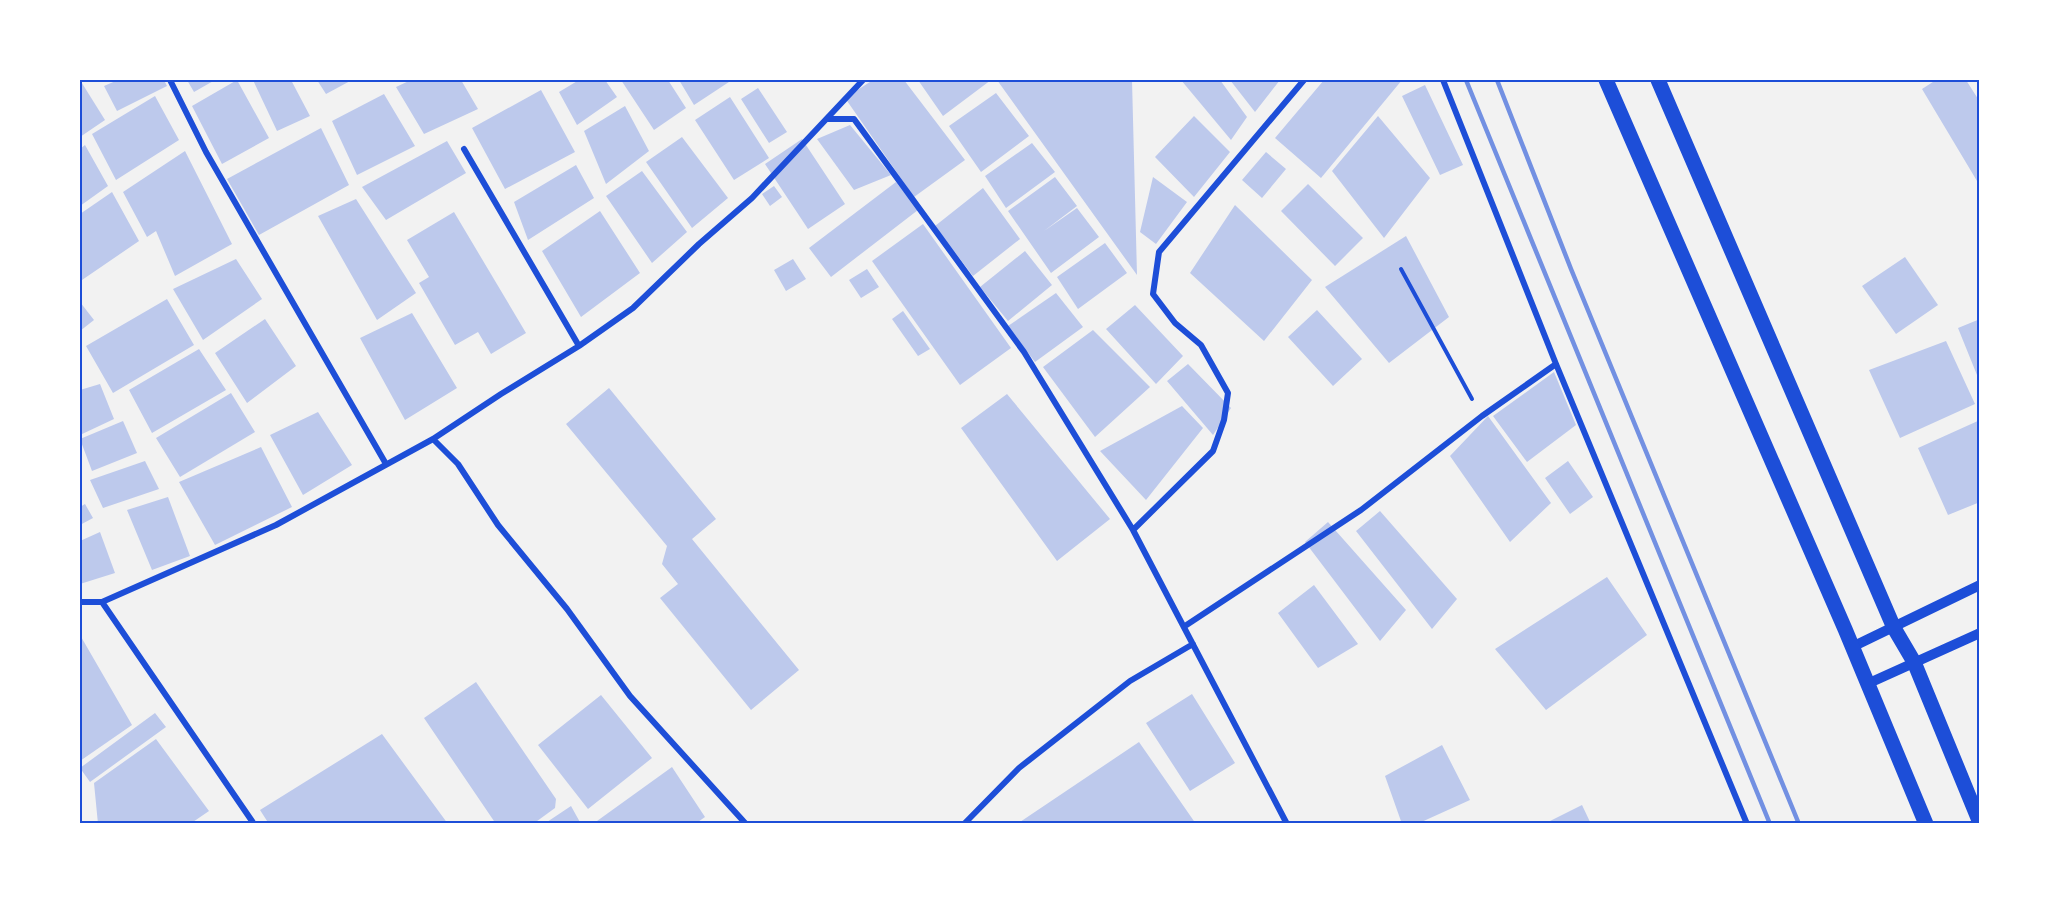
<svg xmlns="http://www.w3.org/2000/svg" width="2059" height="903" viewBox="0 0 2059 903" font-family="'Work Sans',sans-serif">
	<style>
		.building { fill: #bdc9ec }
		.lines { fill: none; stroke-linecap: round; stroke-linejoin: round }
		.path { stroke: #1d4ed8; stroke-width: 4 }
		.minor { stroke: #1d4ed8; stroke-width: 6 }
		.tertiary { stroke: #1d4ed8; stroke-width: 10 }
		.primary { stroke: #1d4ed8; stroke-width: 15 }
		.rail { stroke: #7290e2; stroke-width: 4.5 }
		.neatline { fill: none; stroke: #1d4ed8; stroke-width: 2 }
	</style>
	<rect width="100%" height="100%" fill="#f2f2f2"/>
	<!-- building -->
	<path class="building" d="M 80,80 L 105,120 L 80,137 Z
		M 118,80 L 164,80 L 167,86 L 117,111 L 104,86 Z
		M 187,80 L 215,80 L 194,92 Z
		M 237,80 L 269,138 L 222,164 L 192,106 Z
		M 253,80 L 291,80 L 310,116 L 277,131 Z
		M 317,80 L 352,80 L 326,94 Z
		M 411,80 L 461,80 L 478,109 L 424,134 L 396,87 Z
		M 579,80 L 605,80 L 617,97 L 577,125 L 559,92 Z
		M 621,80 L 668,80 L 686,108 L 654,130 Z
		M 679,80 L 732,80 L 694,105 Z
		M 873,80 L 904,80 L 965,160 L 914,197 L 845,98 Z
		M 918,80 L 991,80 L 943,116 Z
		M 997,80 L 1132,80 L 1137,275 Z
		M 1181,80 L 1220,80 L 1247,117 L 1231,140 Z
		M 1230,80 L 1280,80 L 1255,112 Z
		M 1324,80 L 1402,80 L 1321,178 L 1275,138 Z
		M 1936,80 L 1966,80 L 1980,102 L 1980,186 L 1922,89 Z
		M 1425,85 L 1463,165 L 1440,175 L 1402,96 Z
		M 758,88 L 787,132 L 769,143 L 741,99 Z
		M 541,90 L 575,152 L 505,189 L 472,128 Z
		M 996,93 L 1029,136 L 981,172 L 949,126 Z
		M 384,94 L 415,146 L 357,175 L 332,121 Z
		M 155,96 L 179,140 L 116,180 L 92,134 Z
		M 730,97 L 769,158 L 734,180 L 695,120 Z
		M 625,106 L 649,151 L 606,184 L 584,131 Z
		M 1194,116 L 1230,152 L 1194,197 L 1155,157 Z
		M 1378,116 L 1430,178 L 1384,238 L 1332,171 Z
		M 850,125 L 891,175 L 854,190 L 817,139 Z
		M 321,128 L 349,185 L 259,235 L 227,179 Z
		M 682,137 L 728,198 L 692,228 L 646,162 Z
		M 802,139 L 845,204 L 808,229 L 765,164 Z
		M 447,141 L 466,173 L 386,220 L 362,187 Z
		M 1032,143 L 1055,172 L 1006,208 L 985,176 Z
		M 85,145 L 108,186 L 80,206 L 80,149 Z
		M 185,151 L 232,244 L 175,276 L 156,231 L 147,237 L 123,192 Z
		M 1266,152 L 1286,169 L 1262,198 L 1242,180 Z
		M 576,165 L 594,198 L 528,240 L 514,202 Z
		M 642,171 L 687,232 L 652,263 L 606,196 Z
		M 1055,177 L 1077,206 L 1044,231 L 1077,208 L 1099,237 L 1051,273 L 1008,211 Z
		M 1153,177 L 1187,202 L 1156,244 L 1140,232 Z
		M 896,182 L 918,210 L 831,277 L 809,248 Z
		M 1308,184 L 1363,238 L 1335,266 L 1281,211 Z
		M 774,186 L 782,197 L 770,206 L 762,194 Z
		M 983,188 L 1020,239 L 973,276 L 935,226 Z
		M 112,192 L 139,241 L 82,280 L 80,277 L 80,214 Z
		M 356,199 L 416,293 L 377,320 L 318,216 Z
		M 1235,205 L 1312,280 L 1264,341 L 1190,273 Z
		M 600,211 L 640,273 L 581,317 L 542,251 Z
		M 454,212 L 526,333 L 491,354 L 478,332 L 455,345 L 419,283 L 429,277 L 407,240 Z
		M 923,224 L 1011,348 L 960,385 L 872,261 Z
		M 1406,236 L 1449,317 L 1389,363 L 1325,287 Z
		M 1105,243 L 1127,273 L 1078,309 L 1057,277 Z
		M 1025,251 L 1052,285 L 1008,321 L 980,287 Z
		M 1905,257 L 1938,305 L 1896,334 L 1862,286 Z
		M 236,259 L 262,299 L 203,340 L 173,289 Z
		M 793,259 L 806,279 L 786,291 L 774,270 Z
		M 867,269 L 879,287 L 861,298 L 849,280 Z
		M 1056,293 L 1083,327 L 1035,362 L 1008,326 Z
		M 167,299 L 194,345 L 113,393 L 86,346 Z
		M 80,302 L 94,320 L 80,331 Z
		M 1135,305 L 1183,356 L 1156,384 L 1106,329 Z
		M 1317,310 L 1362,359 L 1333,386 L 1288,337 Z
		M 903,311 L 930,349 L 918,356 L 892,319 Z
		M 412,313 L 457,388 L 405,420 L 360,338 Z
		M 265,319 L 296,366 L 247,403 L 215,353 Z
		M 1980,319 L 1980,380 L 1979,380 L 1958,328 Z
		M 1093,330 L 1150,387 L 1095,437 L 1043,367 Z
		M 1946,341 L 1975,404 L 1900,438 L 1869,370 Z
		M 199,349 L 226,390 L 152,433 L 129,390 Z
		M 1188,364 L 1231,408 L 1213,435 L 1167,381 Z
		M 1554,372 L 1576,425 L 1527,462 L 1493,416 Z
		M 100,384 L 114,419 L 80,435 L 80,390 Z
		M 609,388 L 716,519 L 692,539 L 799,670 L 751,710 L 660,598 L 678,584 L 662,564 L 667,546 L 566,424 Z
		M 231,393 L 255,432 L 180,477 L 156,438 Z
		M 1007,394 L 1110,519 L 1057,561 L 961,428 Z
		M 1182,406 L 1203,428 L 1146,500 L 1100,451 Z
		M 318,412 L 352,465 L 303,495 L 270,435 Z
		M 1488,416 L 1551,503 L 1510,542 L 1450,456 Z
		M 1980,420 L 1980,502 L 1948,515 L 1918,448 Z
		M 123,421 L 137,453 L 92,471 L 80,439 Z
		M 261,447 L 292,507 L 215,545 L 179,482 Z
		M 145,461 L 159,489 L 103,508 L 90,480 Z
		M 1568,461 L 1593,497 L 1570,514 L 1545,478 Z
		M 168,497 L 190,556 L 152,570 L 127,510 Z
		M 85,504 L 93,518 L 80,525 L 80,507 Z
		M 1380,511 L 1457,599 L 1432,629 L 1356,531 Z
		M 1328,522 L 1406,610 L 1380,641 L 1305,542 Z
		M 100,532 L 115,573 L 80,584 L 80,541 Z
		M 1607,577 L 1647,635 L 1546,710 L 1495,649 Z
		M 1314,585 L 1358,644 L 1318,668 L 1278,613 Z
		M 80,635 L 132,725 L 80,761 Z
		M 476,682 L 556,799 L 555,808 L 533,824 L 496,824 L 424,718 Z
		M 1192,694 L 1235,763 L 1190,791 L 1146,723 Z
		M 601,695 L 652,758 L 588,809 L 538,745 Z
		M 155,713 L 166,727 L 90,782 L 80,768 Z
		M 382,734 L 448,824 L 269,824 L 260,810 Z
		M 156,739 L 209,811 L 190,824 L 98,824 L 94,783 Z
		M 1139,742 L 1196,824 L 1017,824 Z
		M 1442,745 L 1470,800 L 1417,824 L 1402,824 L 1385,776 Z
		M 672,767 L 705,817 L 695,824 L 599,824 L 597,821 Z
		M 1582,805 L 1591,824 L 1544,824 Z
		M 571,806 L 581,824 L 544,824 Z"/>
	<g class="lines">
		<!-- path -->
		<path class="path" d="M 1401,269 L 1472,399"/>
		<!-- minor -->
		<path class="minor" d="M 170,80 L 206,152 L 386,464
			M 1443,80 L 1556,364 L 1747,824
			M 827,119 L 854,119 L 1024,352 L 1133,530 L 1287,824
			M 464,149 L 579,346
			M 433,439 L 458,464 L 498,525 L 567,609 L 630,696 L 746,824
			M 1133,530 L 1213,451 L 1224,420 L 1228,393 L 1201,345 L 1175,323 L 1153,294 L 1159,252 L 1304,80
			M 80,602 L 102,602 L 276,525 L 433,439 L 501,394 L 579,346 L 633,308 L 699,244 L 752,198 L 863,80
			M 102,602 L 254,824
			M 1185,626 L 1361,510 L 1482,416 L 1556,364
			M 964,824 L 1019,768 L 1130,681 L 1193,644"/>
		<!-- tertiary -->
		<path class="tertiary" d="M 1852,647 L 1980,585
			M 1867,684 L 1980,633"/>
		<!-- primary -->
		<path class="primary" d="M 1606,80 L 1845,629 L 1926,824
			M 1658,80 L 1894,628 L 1914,662 L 1980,823"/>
		<!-- rail -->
		<path class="rail" d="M 1466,80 L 1770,824
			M 1497,80 L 1571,269 L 1799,824"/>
	</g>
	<!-- border -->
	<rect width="2059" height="903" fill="none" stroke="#ffffff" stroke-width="162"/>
	<rect x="81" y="81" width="1897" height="741" class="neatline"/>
</svg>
